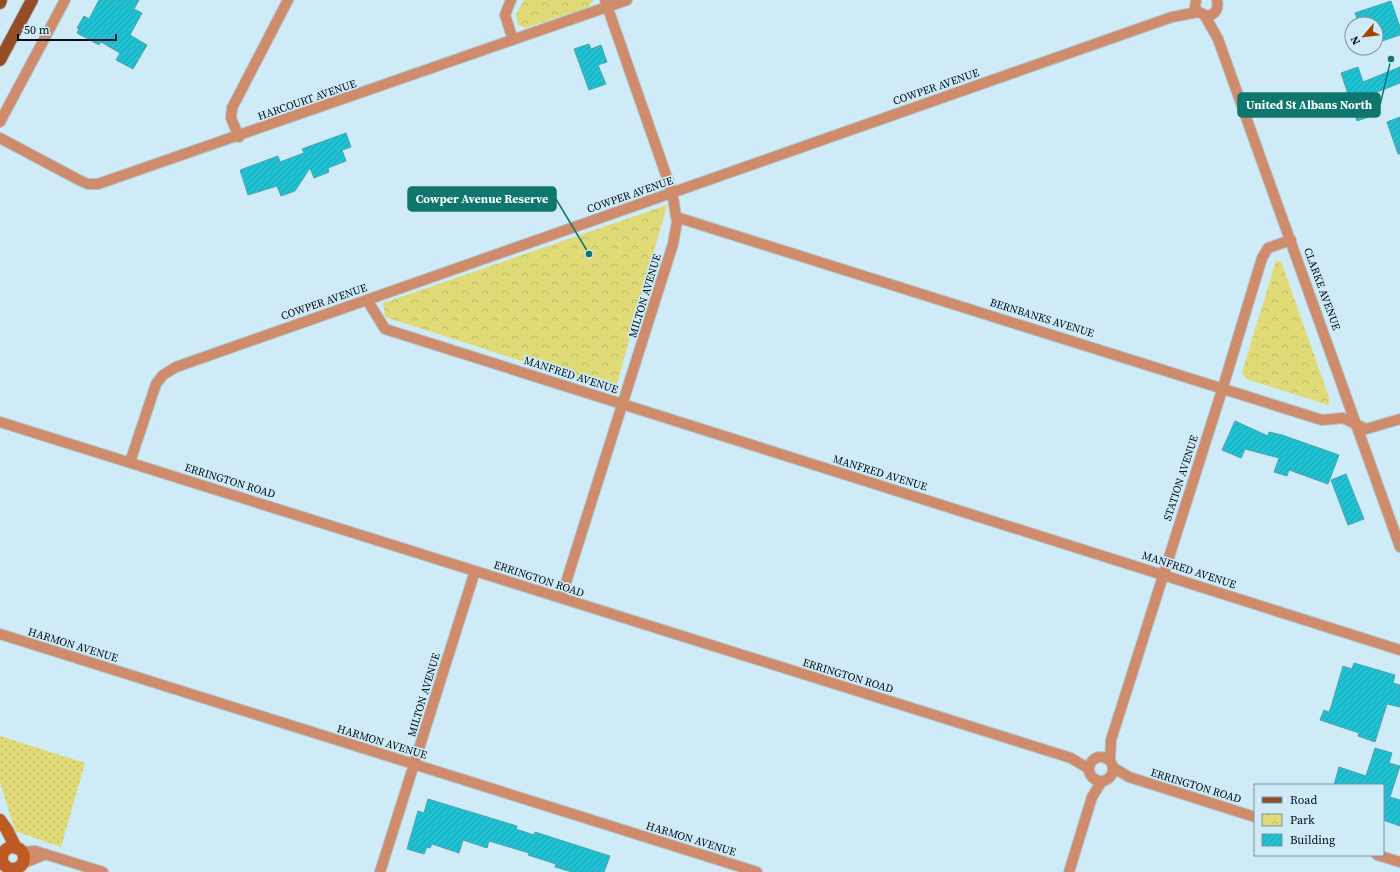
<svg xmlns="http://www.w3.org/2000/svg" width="1400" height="872" viewBox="0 0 1400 872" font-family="'Source Serif 4',serif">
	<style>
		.grass { fill: url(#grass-dots) }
		.park { fill: url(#park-crowns) }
		.building { fill: url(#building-hatch); stroke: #4ea3ae }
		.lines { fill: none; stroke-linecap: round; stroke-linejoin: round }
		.street-casing { stroke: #aec8d3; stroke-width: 12 }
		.secondary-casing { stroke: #aec8d3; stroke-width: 14 }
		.primary-casing { stroke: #aec8d3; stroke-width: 14 }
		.street { stroke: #d08b6a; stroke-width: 10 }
		.secondary { stroke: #bf5b22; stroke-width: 12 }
		.primary { stroke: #954d27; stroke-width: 12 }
		.labels { text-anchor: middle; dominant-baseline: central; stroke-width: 3.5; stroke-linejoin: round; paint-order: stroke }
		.street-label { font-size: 11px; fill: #000e16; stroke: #cfebf7 }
		.leader { fill: none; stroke: #0f766e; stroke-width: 1.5 }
		.callout-dot { fill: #0f766e; stroke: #cfebf7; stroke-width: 1.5 }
		.callout { fill: #0f766e; stroke: #0f766e; stroke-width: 1.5 }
		.callout-label { font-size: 12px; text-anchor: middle; font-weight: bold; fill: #fff }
	</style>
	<defs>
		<pattern id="grass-dots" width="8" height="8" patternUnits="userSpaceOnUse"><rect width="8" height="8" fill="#e0db77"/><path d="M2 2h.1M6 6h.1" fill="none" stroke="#bebb66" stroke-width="1.8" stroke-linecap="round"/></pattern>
		<pattern id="park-crowns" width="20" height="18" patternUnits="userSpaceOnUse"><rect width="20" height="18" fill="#e0db77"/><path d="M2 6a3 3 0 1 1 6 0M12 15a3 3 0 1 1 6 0" fill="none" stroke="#bebb66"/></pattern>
		<pattern id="building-hatch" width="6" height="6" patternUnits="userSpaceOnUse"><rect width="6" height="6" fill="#1fc2d3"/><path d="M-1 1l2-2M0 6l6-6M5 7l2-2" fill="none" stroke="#1aa6b4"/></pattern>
	</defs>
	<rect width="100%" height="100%" fill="#cfebf7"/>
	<!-- grass -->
	<path class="grass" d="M 0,736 L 85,763 L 61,847 L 15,831 L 0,782 Z"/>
	<!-- park -->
	<path class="park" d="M 524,0 L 594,0 L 587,8 L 525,28 L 518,25 L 516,15 Z
		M 667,205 L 615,391 L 385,317 L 383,303 Z
		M 1276,261 L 1281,261 L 1330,400 L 1328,405 L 1246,379 L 1242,372 Z"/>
	<!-- building -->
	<path class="building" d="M 99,0 L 139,0 L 134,9 L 142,13 L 130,35 L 147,45 L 133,69 L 116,60 L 120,53 L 101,42 L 99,45 L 77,33 L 79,29 L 77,28 L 84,16 L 89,19 Z
		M 1391,1 L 1400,27 L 1400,35 L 1376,43 L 1376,24 L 1359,24 L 1355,13 Z
		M 589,44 L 591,49 L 601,45 L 607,62 L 598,65 L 606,84 L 589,90 L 574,49 Z
		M 1358,67 L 1363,82 L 1400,67 L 1400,83 L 1367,96 L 1374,115 L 1357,121 L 1341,73 Z
		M 1400,117 L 1400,154 L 1398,154 L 1387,122 Z
		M 346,133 L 351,147 L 342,150 L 346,161 L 328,168 L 329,172 L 314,178 L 310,168 L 295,191 L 281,196 L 277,186 L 248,195 L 240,170 L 278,156 L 280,162 L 304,153 L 302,149 Z
		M 1235,421 L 1268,436 L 1269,432 L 1282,435 L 1339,455 L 1328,484 L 1289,470 L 1287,476 L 1274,472 L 1279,458 L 1245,449 L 1241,458 L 1222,450 Z
		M 1346,474 L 1364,519 L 1348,525 L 1331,480 Z
		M 1354,663 L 1395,675 L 1393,683 L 1400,685 L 1400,707 L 1387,704 L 1375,742 L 1358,736 L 1359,733 L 1320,720 L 1324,710 L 1329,712 L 1331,707 L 1343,666 L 1352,669 Z
		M 1375,748 L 1392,753 L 1389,763 L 1400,766 L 1390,797 L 1400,800 L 1400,826 L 1383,820 L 1383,785 L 1334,785 L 1339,767 L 1366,776 Z
		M 428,799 L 517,826 L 516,829 L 534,835 L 535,832 L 610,856 L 604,872 L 572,872 L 555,867 L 556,864 L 528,855 L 529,853 L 489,841 L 487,848 L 463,840 L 459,853 L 432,844 L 430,848 L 427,847 L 424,854 L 407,849 L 418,811 L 424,813 Z"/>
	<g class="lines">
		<!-- street casing -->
		<g class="street-casing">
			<path id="street" d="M 511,0 L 505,15 L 513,40
				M 1196,0 L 1195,7 L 1198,12 L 1208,16 C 1216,14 1219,8 1217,0
				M 1205,16 L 1218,39 L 1400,547
				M 0,122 L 65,0
				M 239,137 L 231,118 L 232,108 L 288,0
				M 0,138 L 79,180 L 88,184 L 98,184 L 627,0
				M 676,217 L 1322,420 L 1343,418 L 1366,429 L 1400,419
				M 367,300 L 385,329 L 1400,650
				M 0,422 L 1071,758 L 1089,769
				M 130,462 L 156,384 L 163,375 L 176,367 L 1172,17 L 1198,12
				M 561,598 L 673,244 L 677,222 L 672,192 L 605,0
				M 0,634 L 757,872
				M1089 769a12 12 0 1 1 24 0a12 12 0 1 1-24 0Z
				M 1110,759 L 1111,740 L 1223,387 L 1262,258 L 1268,248 L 1291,240
				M 1114,768 L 1129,777 L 1255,817
				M 22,852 L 35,851 L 103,872
				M 1377,855 L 1400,862
				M 24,863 L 46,854
				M 380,872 L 475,571
				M 1069,872 L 1092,797 L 1102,781"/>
		</g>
		<!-- secondary casing -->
		<g class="secondary-casing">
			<path id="secondary" d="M 0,820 L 7,830 L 16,848
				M2 858a11 11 0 1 1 22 0a11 11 0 1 1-22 0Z"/>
		</g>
		<!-- primary casing -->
		<g class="primary-casing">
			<path id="primary" d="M 0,3 L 1,0
				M 0,60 L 32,0"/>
		</g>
		<!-- street -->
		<use href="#street" class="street"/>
		<!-- secondary -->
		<use href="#secondary" class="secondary"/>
		<!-- primary -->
		<use href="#primary" class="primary"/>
	</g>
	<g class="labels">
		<!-- street labels -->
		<g class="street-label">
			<text transform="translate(936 87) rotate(-19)">COWPER AVENUE</text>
			<text transform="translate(307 100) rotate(-19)">HARCOURT AVENUE</text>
			<text transform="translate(630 195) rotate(-19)">COWPER AVENUE</text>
			<text transform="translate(1322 289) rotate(70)">CLARKE AVENUE</text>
			<text transform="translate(645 296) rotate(-73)">MILTON AVENUE</text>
			<text transform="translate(324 302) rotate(-19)">COWPER AVENUE</text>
			<text transform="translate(1042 318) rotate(17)">BERNBANKS AVENUE</text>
			<text transform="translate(571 375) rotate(18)">MANFRED AVENUE</text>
			<text transform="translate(880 473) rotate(17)">MANFRED AVENUE</text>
			<text transform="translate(1181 478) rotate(-72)">STATION AVENUE</text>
			<text transform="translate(230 481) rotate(17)">ERRINGTON ROAD</text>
			<text transform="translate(1189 570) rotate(18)">MANFRED AVENUE</text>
			<text transform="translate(539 579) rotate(18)">ERRINGTON ROAD</text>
			<text transform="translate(73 645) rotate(17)">HARMON AVENUE</text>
			<text transform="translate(848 676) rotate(17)">ERRINGTON ROAD</text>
			<text transform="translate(424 695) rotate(-73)">MILTON AVENUE</text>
			<text transform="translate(382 742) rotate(17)">HARMON AVENUE</text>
			<text transform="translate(1196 786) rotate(17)">ERRINGTON ROAD</text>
			<text transform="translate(691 839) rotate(17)">HARMON AVENUE</text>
		</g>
	</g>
	<!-- callouts -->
	<path class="leader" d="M1391 59L1380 105M589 254L556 199"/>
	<g class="callout-dot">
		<circle cx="1391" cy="59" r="4"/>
		<circle cx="589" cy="254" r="4"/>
	</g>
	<g class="callout">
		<rect x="1238" y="93" width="142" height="24" rx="4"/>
		<rect x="408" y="187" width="148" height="24" rx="4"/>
	</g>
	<g class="callout-label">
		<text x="1309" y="109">United St Albans North</text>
		<text x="482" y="203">Cowper Avenue Reserve</text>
	</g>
	<!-- legend -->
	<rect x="1254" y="784" width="130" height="72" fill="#cfebf7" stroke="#7c939d"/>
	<rect x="1262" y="797" width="20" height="6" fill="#954d27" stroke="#7c939d"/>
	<text x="1290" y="804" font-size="12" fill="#000e16">Road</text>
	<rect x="1262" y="814" width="20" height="12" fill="url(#park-crowns)" stroke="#7c939d"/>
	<text x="1290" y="824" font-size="12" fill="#000e16">Park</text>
	<rect x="1262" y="834" width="20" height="12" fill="url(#building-hatch)" stroke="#7c939d"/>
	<text x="1290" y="844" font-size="12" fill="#000e16">Building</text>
	<!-- north arrow -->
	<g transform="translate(1364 36) rotate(242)"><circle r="19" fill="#cfebf7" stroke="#7c939d"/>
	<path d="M0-3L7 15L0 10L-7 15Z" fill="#a64500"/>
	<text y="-6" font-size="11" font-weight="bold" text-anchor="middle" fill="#000e16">N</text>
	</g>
	<!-- scale -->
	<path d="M18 34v6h98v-6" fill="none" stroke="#000e16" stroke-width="2"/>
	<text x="24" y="34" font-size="12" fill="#000e16" stroke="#cfebf7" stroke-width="3" paint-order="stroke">50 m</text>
</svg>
